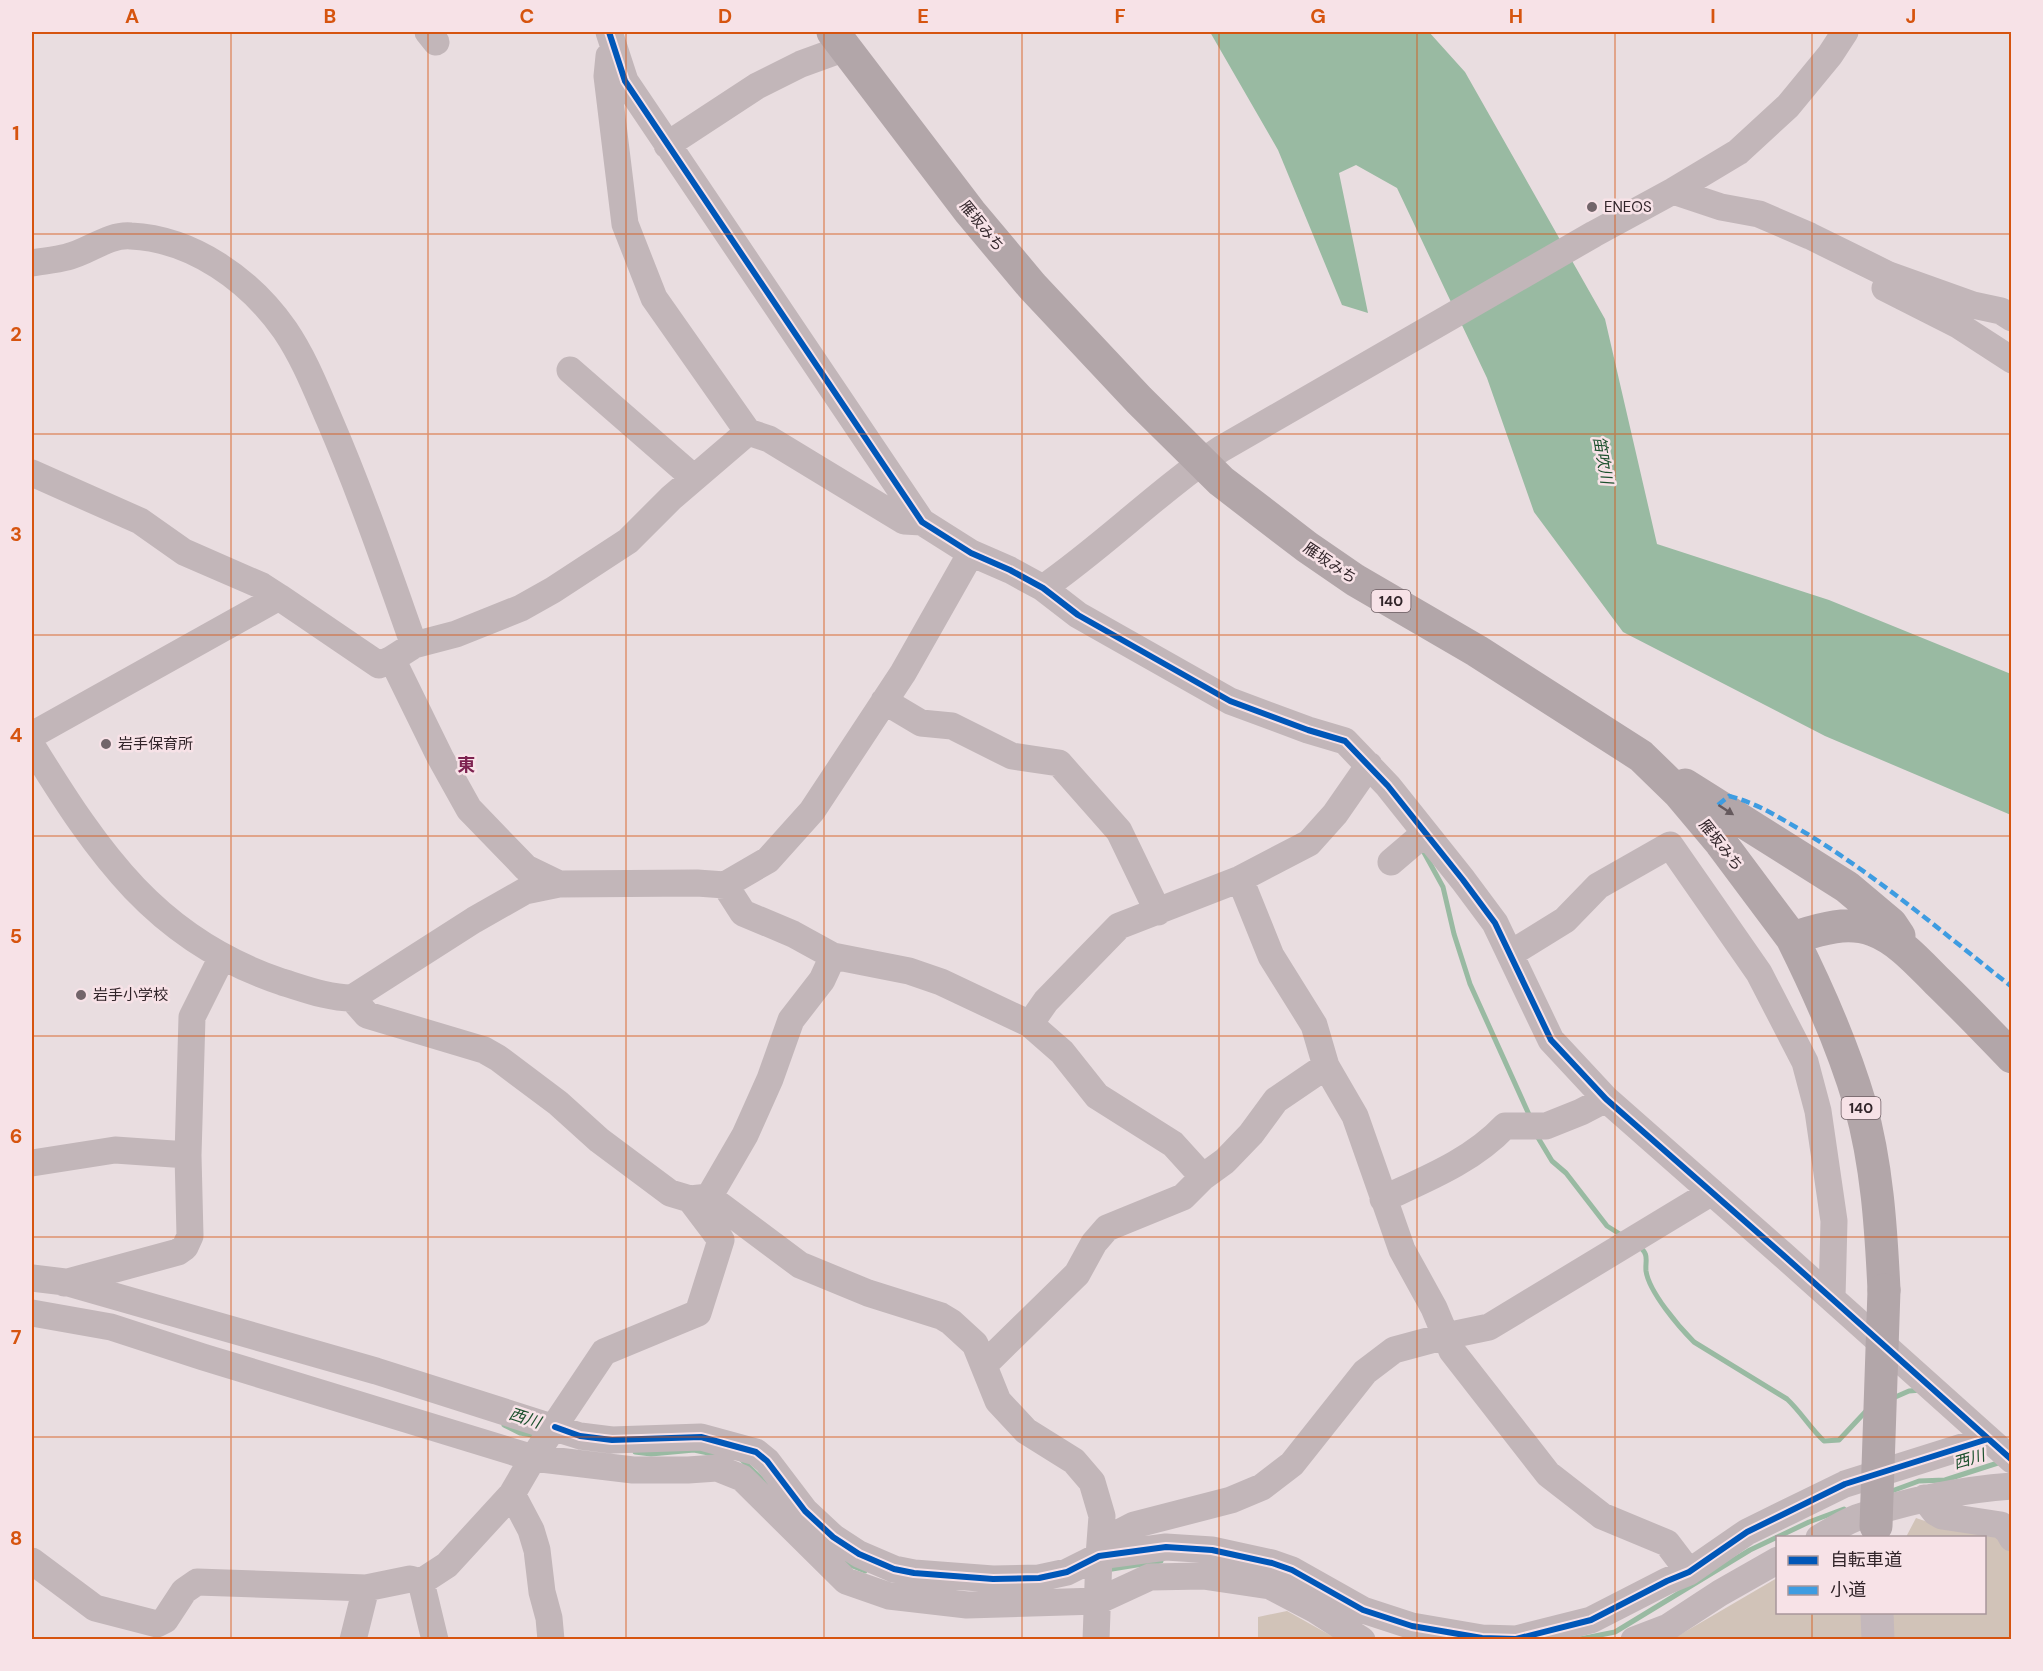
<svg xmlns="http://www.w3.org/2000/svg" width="2043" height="1671" viewBox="0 0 2043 1671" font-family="'DM Sans','Noto Sans JP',sans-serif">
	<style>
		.green { fill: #d1c3b8 }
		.water { fill: #99baa2 }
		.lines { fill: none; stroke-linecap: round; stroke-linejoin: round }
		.stream { stroke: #99baa2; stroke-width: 5 }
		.highway-tunnel { stroke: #c4b8bc; stroke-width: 33; stroke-dasharray: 33 16; stroke-linecap: butt }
		.minor { stroke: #c2b6b9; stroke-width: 27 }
		.highway { stroke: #b2a6a9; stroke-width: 33 }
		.highway-bridge { stroke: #b2a6a9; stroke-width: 33 }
		.quiet { stroke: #3e9ce1; stroke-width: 4.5; stroke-dasharray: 9 4.5; stroke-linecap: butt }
		.cycleway-casing { stroke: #f7e2e7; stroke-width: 10 }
		.cycleway { stroke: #0057b8; stroke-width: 6 }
		.oneway { fill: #65595d }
		.grid { fill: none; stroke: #d6540f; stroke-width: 1.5; stroke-opacity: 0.55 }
		.poi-dot { fill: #72656a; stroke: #f7e2e7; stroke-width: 2 }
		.labels { text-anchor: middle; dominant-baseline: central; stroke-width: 5; stroke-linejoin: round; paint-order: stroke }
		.shield { fill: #f7e2e7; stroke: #6d5e63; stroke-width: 1.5 }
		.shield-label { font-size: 14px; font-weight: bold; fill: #32252a }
		.poi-label { font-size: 15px; fill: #32252a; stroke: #f7e2e7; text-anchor: start }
		.street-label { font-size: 15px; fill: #32252a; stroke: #f7e2e7 }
		.water-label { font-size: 16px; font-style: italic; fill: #1d512e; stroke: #f7e2e7 }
		.quarter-label { font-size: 18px; font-weight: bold; fill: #7d2250; stroke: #f7e2e7 }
		.neatline { fill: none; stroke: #d6540f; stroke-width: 2 }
		.grid-label { font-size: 20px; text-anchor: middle; font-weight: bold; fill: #d6540f }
	</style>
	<rect width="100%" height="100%" fill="#e9dde0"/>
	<!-- green -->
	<path class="green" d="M 1916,1518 L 1934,1524 L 2011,1535 L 2011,1639 L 1671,1640 L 1777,1578 L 1778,1612 L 1984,1612 L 1984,1538 L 1906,1537 Z
		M 1287,1611 L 1337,1639 L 1258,1640 L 1258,1617 Z"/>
	<!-- water -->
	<path class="water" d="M 1210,32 L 1429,32 L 1465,72 L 1605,319 L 1657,544 L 1829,600 L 2011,674 L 2011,815 L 1825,736 L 1623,632 L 1534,512 L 1487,378 L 1397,188 L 1356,165 L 1339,173 L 1368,313 L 1342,305 L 1278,150 Z"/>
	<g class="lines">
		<!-- stream -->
		<path class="stream" d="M 1421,847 L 1443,887 L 1454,934 L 1470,984 L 1531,1119
			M 1537,1136 L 1552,1161 L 1566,1173 L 1607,1226 L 1623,1236
			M 1638,1246 C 1650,1254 1645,1260 1646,1271 C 1649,1292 1679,1327 1694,1342 L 1787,1399 C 1801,1412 1810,1428 1824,1441 L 1839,1440 L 1868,1409
			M 1893,1398 L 1909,1391 L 1921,1390
			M 504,1425 L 520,1433 L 538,1436
			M 635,1452 L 651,1454 L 694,1450 L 718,1455
			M 742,1460 L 772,1489
			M 1889,1492 L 1919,1481 L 1945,1480 L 2001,1462
			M 843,1562 L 865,1571
			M 1106,1570 L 1161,1561
			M 1575,1640 L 1615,1632 L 1750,1550 L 1809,1522 L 1844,1509"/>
		<!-- highway-tunnel -->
		<path class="highway-tunnel" d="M 1877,1612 L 1878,1640"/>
		<!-- minor -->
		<path class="minor" d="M 428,32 L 436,42
			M 609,32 L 625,81 L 922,522 L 971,553 L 1010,570 L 1043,588 L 1078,615 L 1230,701 L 1308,730 L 1345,741 L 1388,786 L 1463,880 L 1495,923 L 1551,1040 L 1606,1099 L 1782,1254 L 2012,1460
			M 609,56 L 607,76 L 625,224 L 654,298 L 748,432 L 769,439 L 904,521 L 922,522
			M 667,145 L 757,86 L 801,64 L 845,48
			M 1673,191 L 1721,207 L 1759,214 L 1810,236 L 1889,275 L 1973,305 L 2001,311 L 2012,318
			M 32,263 C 43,261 56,260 67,257 C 89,252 108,234 131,236 C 193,239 250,280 285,330 C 304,358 316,389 329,419 C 361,493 387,569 414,645
			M 1885,288 L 1958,325 L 2012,360
			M 570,370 L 694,478
			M 32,473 L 140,521 L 184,552 L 262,586 L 279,597
			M 1043,588 C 1105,545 1158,491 1221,449 L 1594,234 L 1673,191 L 1738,152 L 1788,106 L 1830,55 L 1845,32
			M 392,659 L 440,757 L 469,809 L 526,868 L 559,884
			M 884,701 L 921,723 L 952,726 L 1012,756 L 1059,763 L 1119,831 L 1158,912
			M 32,735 L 279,597 L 379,665 L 392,659 L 414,645 L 456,634 L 521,608 L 553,590 L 628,541 L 671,498 L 748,432
			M 32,746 C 98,853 156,940 282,982 C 305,989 328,998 352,998 L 474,920 L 525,891 L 559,884 L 697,883 L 725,885 L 768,860 L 812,811 L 903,673 L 971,553
			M 1391,862 L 1425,833
			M 1240,879 L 1271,956 L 1314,1025 L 1326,1066 L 1355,1116 L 1402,1250 L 1434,1308 L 1452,1351 L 1548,1474 L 1602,1516 L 1667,1543 L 1689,1572
			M 725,885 L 743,913 L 793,934 L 833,956 L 909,971 L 941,982 L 1030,1024 L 1062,1052 L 1097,1096 L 1173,1144 L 1203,1177 L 1183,1197 L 1107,1228 L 1094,1243 L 1077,1274 L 984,1365
			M 1510,954 L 1565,920 L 1598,886 L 1670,845 L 1759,973 L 1805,1062 L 1818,1111 L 1834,1221 L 1832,1298
			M 352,998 L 367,1015 L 484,1050 L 498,1058 L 558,1103 L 599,1140 L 670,1193 L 690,1199 L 709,1197 L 800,1265 L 868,1293 L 941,1316 L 951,1322 L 975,1344 L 998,1401 L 1026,1431 L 1074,1461 L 1092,1482 L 1102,1516 L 1099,1556 L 1096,1640
			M 1030,1024 L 1046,1001 L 1119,926 L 1240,879 L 1309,843 L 1335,814 L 1369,765
			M 32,1163 L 115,1150 L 188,1155
			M 1203,1177 L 1225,1161 L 1251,1134 L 1276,1100 L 1326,1066
			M 709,1197 L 745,1135 L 770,1079 L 791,1020 L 822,980 L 833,956
			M 1383,1199 C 1426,1179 1472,1161 1505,1126 L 1546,1126 L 1581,1112 L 1606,1099
			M 32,1278 L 65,1282 L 376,1371 L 580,1436 L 612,1440 L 701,1437 L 756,1452 L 767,1461 L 805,1511 L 833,1537 L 859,1554 L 894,1569 L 914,1573 L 993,1579 L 1039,1578 L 1067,1572 L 1099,1556 L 1166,1547 L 1212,1550 L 1272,1563 L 1292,1570 L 1363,1610 L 1412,1626 L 1482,1638 L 1516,1639 L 1591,1620 L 1667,1581 L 1689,1572 L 1747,1532 L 1845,1484 L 1988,1439
			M 64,1283 L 178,1252 L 185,1247 L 190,1236 L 188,1155 L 192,1017 L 222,957
			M 32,1313 L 111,1327 L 203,1357 L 533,1458 L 633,1470 L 688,1470 L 717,1468 L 742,1478 L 846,1581 L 889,1596 L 967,1605 L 1098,1601 L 1150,1577 L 1203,1576 L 1270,1586 L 1314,1609 L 1362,1640
			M 512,1494 L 531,1530 L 537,1550 L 542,1592 L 549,1618 L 551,1640
			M 1924,1498 L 1935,1512 L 1942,1516 L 2001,1525 L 2008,1531 L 2012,1538
			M 1819,1538 C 1831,1531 1843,1523 1856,1518 C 1906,1501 1958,1490 2012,1486
			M 1101,1542 L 1134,1525 L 1231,1500 L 1262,1487 L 1292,1464 L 1365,1372 L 1394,1350 L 1446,1336 L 1489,1327 L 1712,1192
			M 32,1561 L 95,1608 L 157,1624 L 165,1620 L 184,1591 L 197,1582 L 366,1588 L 410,1579 L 421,1582 L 447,1565 L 512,1494 L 533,1458 L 604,1352 L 698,1313 L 721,1240 L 690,1199
			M 421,1582 L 435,1640
			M 353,1640 L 366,1588
			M 1634,1640 L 1668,1627 L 1720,1593 L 1778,1560"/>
		<!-- highway -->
		<path class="highway" d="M 833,32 L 970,212 L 1032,286 L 1139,400 L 1221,481 L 1307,547 L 1355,580 L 1477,651 L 1641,756 L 1679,793 L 1721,843 L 1792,938 C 1818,930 1846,920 1873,930 C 1898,939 1919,963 1937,981 C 1963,1006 1987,1031 2012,1057
			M 1685,785 L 1847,887 L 1891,924 L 1899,936
			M 1792,938 C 1819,992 1843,1046 1860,1104 C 1877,1164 1881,1228 1884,1290"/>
		<!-- highway-bridge -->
		<path class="highway-bridge" d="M 1876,1526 L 1884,1290"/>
		<!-- quiet -->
		<path class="quiet" d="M 1718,805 L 1729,796 C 1756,803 1775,815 1799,829 C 1875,874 1942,932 2012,987"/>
		<!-- cycleway casing -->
		<g class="cycleway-casing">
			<path id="cycleway" d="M 609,32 L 625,81 L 922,522 L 971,553 L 1010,570 L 1043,588 L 1078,615 L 1230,701 L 1308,730 L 1345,741 L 1388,786 L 1463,880 L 1495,923 L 1551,1040 L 1606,1099 L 1782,1254 L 2012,1460
				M 555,1427 L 580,1436 L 612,1440 L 701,1437 L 756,1452 L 767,1461 L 805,1511 L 833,1537 L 859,1554 L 894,1569 L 914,1573 L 993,1579 L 1039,1578 L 1067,1572 L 1099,1556 L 1166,1547 L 1212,1550 L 1272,1563 L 1292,1570 L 1363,1610 L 1412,1626 L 1482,1638 L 1516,1639 L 1591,1620 L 1667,1581 L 1689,1572 L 1747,1532 L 1845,1484 L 1988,1439"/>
		</g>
		<!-- cycleway -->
		<use href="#cycleway" class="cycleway"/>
	</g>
	<!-- one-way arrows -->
	<defs><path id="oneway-solid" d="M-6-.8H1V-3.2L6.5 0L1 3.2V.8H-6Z" transform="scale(1.5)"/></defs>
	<use class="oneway" href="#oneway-solid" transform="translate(1726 810) rotate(33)"/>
	<!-- grid -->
	<path class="grid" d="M 231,32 L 231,1640M 428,32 L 428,1640M 626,32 L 626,1640M 824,32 L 824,1640M 1022,32 L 1022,1640M 1219,32 L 1219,1640M 1417,32 L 1417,1640M 1615,32 L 1615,1640M 1812,32 L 1812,1538M 32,234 L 2012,234M 32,434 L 2012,434M 32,635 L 2012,635M 32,836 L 2012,836M 32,1036 L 2012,1036M 32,1237 L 2012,1237M 32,1437 L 2012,1437M 1812,1612 L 1812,1640"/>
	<!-- markers -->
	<g class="poi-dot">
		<circle cx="1592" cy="207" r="6"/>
		<circle cx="106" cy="744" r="6"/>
		<circle cx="81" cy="995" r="6"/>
	</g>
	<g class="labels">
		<!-- shield labels -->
		<g class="shield">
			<rect x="1371.5" y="590" width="39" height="22" rx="4.5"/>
			<rect x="1841.5" y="1097" width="39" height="22" rx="4.5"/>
		</g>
		<g class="shield-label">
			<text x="1391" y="601">140</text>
			<text x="1861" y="1108">140</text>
		</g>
		<!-- poi labels -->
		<g class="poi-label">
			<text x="1604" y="207">ENEOS</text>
			<text x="118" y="744">岩手保育所</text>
			<text x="93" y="995">岩手小学校</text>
		</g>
		<!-- street labels -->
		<g class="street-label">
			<text transform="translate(982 226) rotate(51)">雁坂みち</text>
			<text transform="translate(1330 563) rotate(34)">雁坂みち</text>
			<text transform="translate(1721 845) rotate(52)">雁坂みち</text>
		</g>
		<!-- water labels -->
		<g class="water-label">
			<text transform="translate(1603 460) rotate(80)">笛吹川</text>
			<text transform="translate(525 1418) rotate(18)">西川</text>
			<text transform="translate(1969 1459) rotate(-16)">西川</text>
		</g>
		<!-- quarter labels -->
		<g class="quarter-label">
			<text x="466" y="765">東</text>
		</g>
	</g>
	<!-- border -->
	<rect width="2043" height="1671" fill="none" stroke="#f7e2e7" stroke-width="66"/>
	<!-- legend -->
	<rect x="1776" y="1536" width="210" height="78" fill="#f7e2e7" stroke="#a8969b" stroke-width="1.5"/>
	<rect x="1788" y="1556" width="30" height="9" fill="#0057b8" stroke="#a8969b" stroke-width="1.5"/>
	<text x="1830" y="1566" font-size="18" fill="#32252a">自転車道</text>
	<rect x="1788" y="1586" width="30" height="9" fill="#3e9ce1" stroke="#a8969b" stroke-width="1.5"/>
	<text x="1830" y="1596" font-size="18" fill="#32252a">小道</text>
	<rect x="33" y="33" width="1977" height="1605" class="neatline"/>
	<g class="grid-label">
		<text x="132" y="23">A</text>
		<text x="330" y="23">B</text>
		<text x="527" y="23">C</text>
		<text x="725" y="23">D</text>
		<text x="923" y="23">E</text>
		<text x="1120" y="23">F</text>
		<text x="1318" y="23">G</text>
		<text x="1516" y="23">H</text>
		<text x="1713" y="23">I</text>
		<text x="1911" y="23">J</text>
		<text x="16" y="140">1</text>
		<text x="16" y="341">2</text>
		<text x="16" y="541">3</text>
		<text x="16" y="742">4</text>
		<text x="16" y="943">5</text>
		<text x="16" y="1143">6</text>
		<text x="16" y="1344">7</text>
		<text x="16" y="1545">8</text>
	</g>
</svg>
